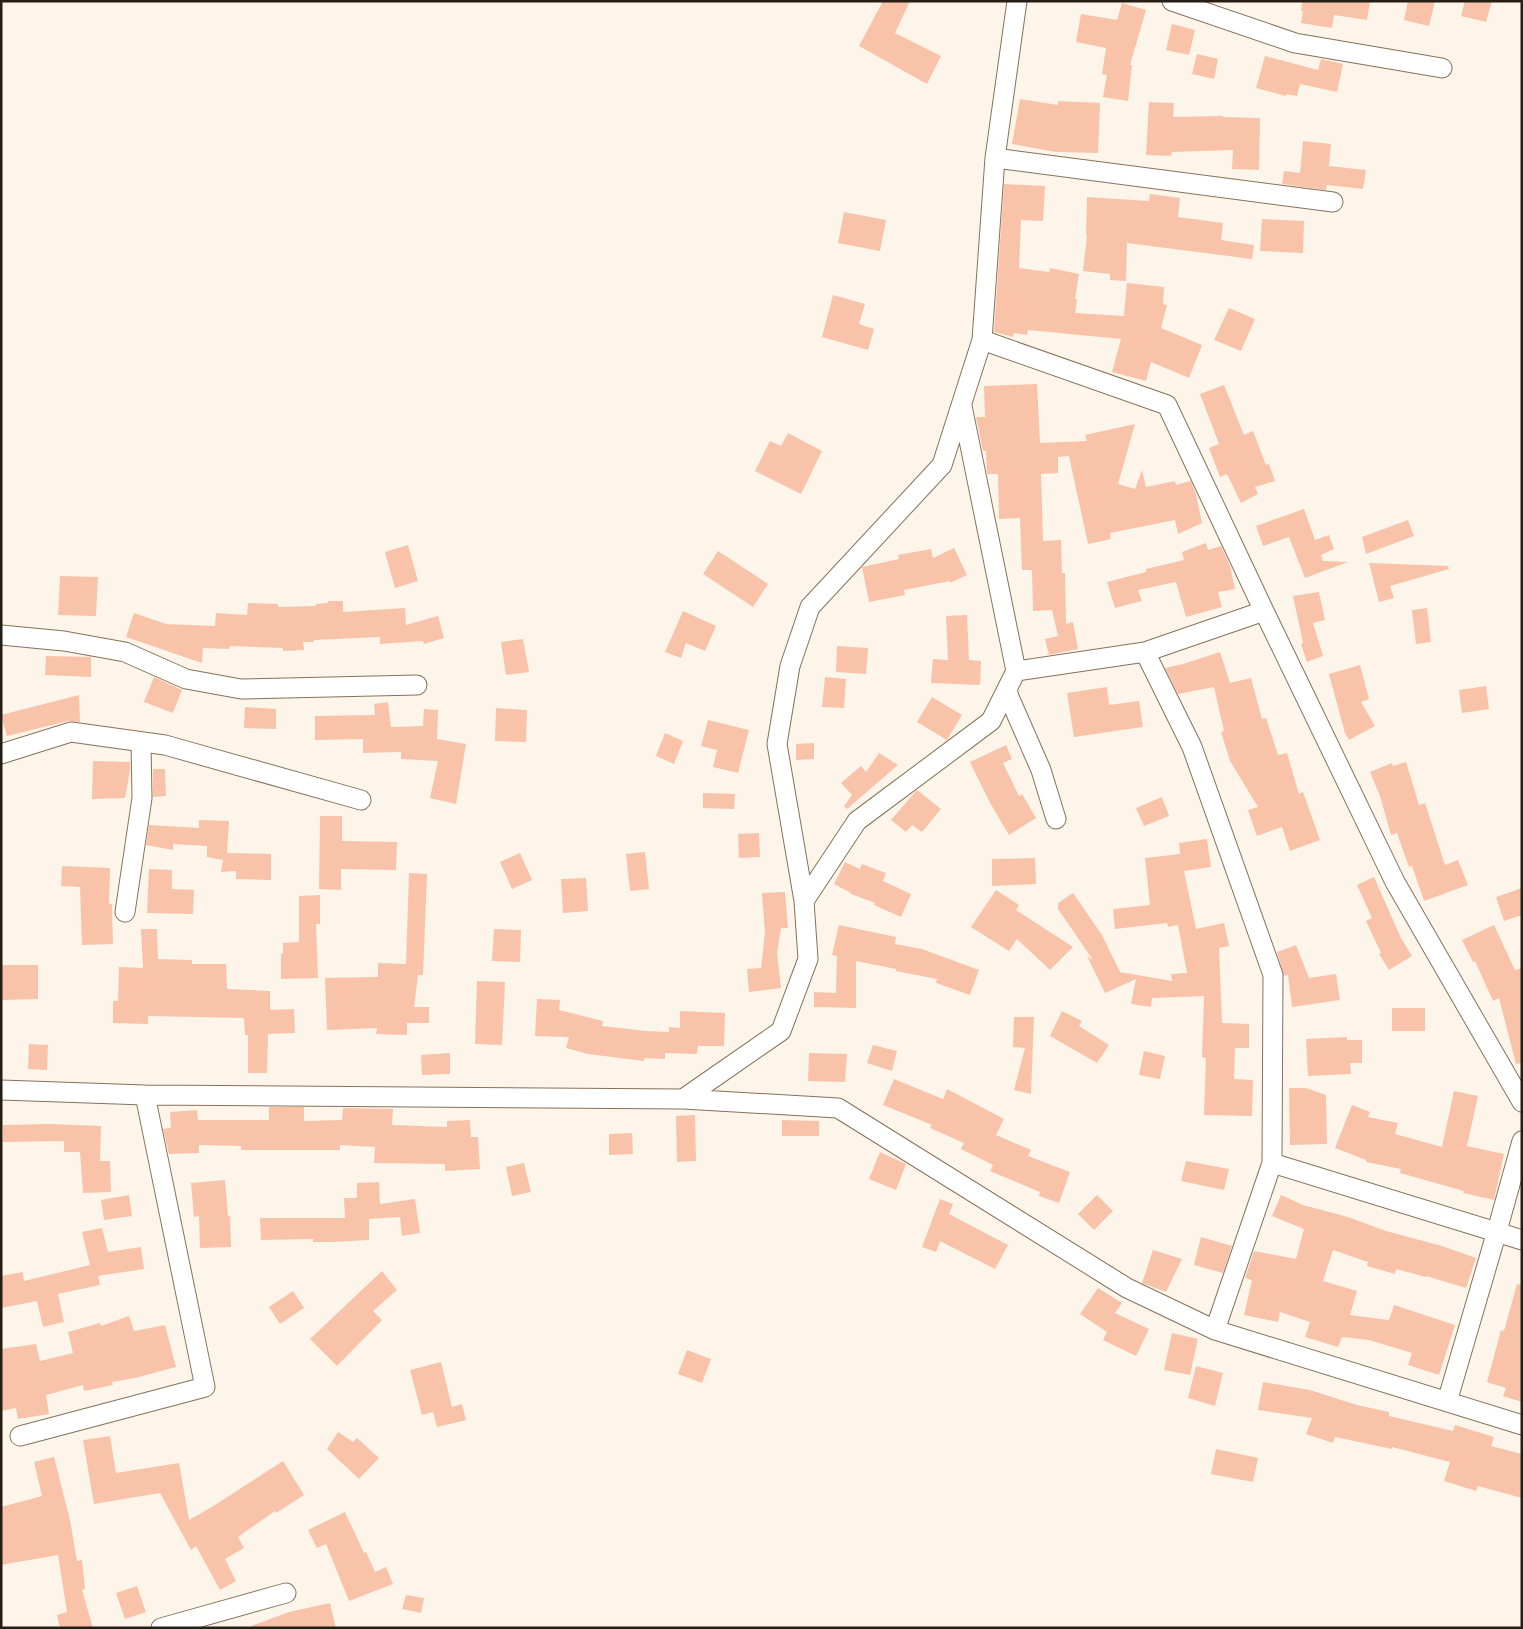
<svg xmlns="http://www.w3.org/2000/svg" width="1523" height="1629" viewBox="0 0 1523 1629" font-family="'Zilla Slab',serif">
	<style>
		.building { fill: #f8c3a9 }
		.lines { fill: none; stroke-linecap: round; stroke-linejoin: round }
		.street-casing { stroke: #867159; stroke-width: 21 }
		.street { stroke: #fff; stroke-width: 19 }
	</style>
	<rect width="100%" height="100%" fill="#fef5ea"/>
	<!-- building -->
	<path class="building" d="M 883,1 L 910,1 L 895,33 L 941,56 L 927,84 L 859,46 Z
		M 1302,1 L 1370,1 L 1367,20 L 1334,15 L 1332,28 L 1301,23 L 1303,11 L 1301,11 Z
		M 1408,1 L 1435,1 L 1429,26 L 1404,20 Z
		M 1465,1 L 1492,1 L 1486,22 L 1461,16 Z
		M 1122,3 L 1146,10 L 1130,65 L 1132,65 L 1128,101 L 1103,97 L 1107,75 L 1102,74 L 1106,48 L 1076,42 L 1081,14 L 1117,20 Z
		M 1172,24 L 1195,30 L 1189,55 L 1166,50 Z
		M 1197,54 L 1218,59 L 1214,79 L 1192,74 Z
		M 1265,56 L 1318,70 L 1321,59 L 1343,64 L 1337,92 L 1300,84 L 1297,96 L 1286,94 L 1286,96 L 1256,88 Z
		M 1020,99 L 1058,105 L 1058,101 L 1100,103 L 1098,153 L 1056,152 L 1012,144 Z
		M 1149,102 L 1174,103 L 1173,117 L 1223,116 L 1223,117 L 1260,118 L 1259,170 L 1232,169 L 1233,150 L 1172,152 L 1171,156 L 1146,155 Z
		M 1303,141 L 1331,144 L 1329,166 L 1366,170 L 1363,189 L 1327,185 L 1326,190 L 1282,184 L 1284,171 L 1300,173 Z
		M 1004,184 L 1045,186 L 1043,221 L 1021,220 L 1019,268 L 1049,272 L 1050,268 L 1079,274 L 1075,299 L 1077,299 L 1075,313 L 1124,316 L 1127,283 L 1164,287 L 1163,304 L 1167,305 L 1161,328 L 1202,345 L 1189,378 L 1151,362 L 1146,381 L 1112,372 L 1121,339 L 1028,330 L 1027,335 L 1014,333 L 1013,337 L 994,332 Z
		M 1150,194 L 1180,198 L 1178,217 L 1223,223 L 1221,240 L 1254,245 L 1252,259 L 1127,243 L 1126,281 L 1110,280 L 1110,274 L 1083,271 L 1087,236 L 1086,235 L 1087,197 L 1149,201 Z
		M 844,212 L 886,220 L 880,251 L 838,243 Z
		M 1262,219 L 1304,221 L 1303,253 L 1260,251 Z
		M 833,295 L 865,304 L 859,324 L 874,329 L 868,350 L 822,337 Z
		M 1229,308 L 1255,319 L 1241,351 L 1214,340 Z
		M 1037,384 L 1040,443 L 1087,441 L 1085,435 L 1135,424 L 1118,484 L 1135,489 L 1142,470 L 1146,487 L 1175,481 L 1176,485 L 1191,481 L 1196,494 L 1202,523 L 1178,534 L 1175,520 L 1110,533 L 1111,539 L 1088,544 L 1069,456 L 1058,457 L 1058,473 L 1041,474 L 1043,541 L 1061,540 L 1062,573 L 1065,573 L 1066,624 L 1073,622 L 1078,649 L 1049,655 L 1045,639 L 1058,636 L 1052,610 L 1033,611 L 1032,570 L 1022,570 L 1020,518 L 999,519 L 998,474 L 987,474 L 986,451 L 983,451 L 976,417 L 985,417 L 984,386 Z
		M 1224,385 L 1244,435 L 1253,431 L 1266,465 L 1269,464 L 1275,481 L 1255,487 L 1258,494 L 1241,503 L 1227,474 L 1220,477 L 1209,448 L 1219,444 L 1200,394 Z
		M 788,433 L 822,451 L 801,494 L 755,471 L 770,441 L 781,446 Z
		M 1304,509 L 1315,540 L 1329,535 L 1334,549 L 1321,555 L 1323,561 L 1348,562 L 1305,578 L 1289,537 L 1263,546 L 1256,526 Z
		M 1408,520 L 1414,536 L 1366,554 L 1362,537 Z
		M 1206,543 L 1208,550 L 1221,546 L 1230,566 L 1235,589 L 1218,592 L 1222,607 L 1186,617 L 1176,582 L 1138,590 L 1142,601 L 1115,608 L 1107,582 L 1146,572 L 1146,569 L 1184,560 L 1182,552 Z
		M 408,545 L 418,581 L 395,588 L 385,552 Z
		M 954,548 L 967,575 L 950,583 L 950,581 L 904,590 L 905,595 L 869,602 L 862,567 L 899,559 L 898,555 L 931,549 L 933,558 Z
		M 718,551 L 768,584 L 753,607 L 703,574 Z
		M 1369,563 L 1448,566 L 1449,569 L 1390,586 L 1394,598 L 1379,602 Z
		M 60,576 L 98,577 L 96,616 L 58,615 Z
		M 1319,592 L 1325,620 L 1313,623 L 1323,656 L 1307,662 L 1301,644 L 1303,643 L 1293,596 Z
		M 328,601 L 343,601 L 343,612 L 405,608 L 406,625 L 438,616 L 444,638 L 424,644 L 423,641 L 380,644 L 380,637 L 314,640 L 314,642 L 303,642 L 304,650 L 283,651 L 283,648 L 230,646 L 229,649 L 203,648 L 202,663 L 126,637 L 134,613 L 166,624 L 215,626 L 216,613 L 247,615 L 248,603 L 278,604 L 278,607 L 316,606 L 316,604 L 328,603 Z
		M 1427,608 L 1431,642 L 1416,644 L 1412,610 Z
		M 683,611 L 716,626 L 705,651 L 686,643 L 681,658 L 665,652 Z
		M 967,615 L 969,660 L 981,661 L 980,685 L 931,683 L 933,659 L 948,660 L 946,616 Z
		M 523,639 L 529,672 L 506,675 L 501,642 Z
		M 837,646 L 868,648 L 866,674 L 836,672 Z
		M 1220,652 L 1230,683 L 1251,678 L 1262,719 L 1266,718 L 1278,755 L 1287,753 L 1299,794 L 1303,792 L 1320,840 L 1290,851 L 1282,827 L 1257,836 L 1248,810 L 1258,807 L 1230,761 L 1221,732 L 1224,731 L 1214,687 L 1178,694 L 1165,668 L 1183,664 Z
		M 46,656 L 91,657 L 91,677 L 45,675 Z
		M 1360,665 L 1369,699 L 1361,702 L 1375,726 L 1349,740 L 1345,733 L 1329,674 Z
		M 154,677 L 182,690 L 173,713 L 144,702 Z
		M 825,677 L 846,679 L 844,708 L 822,707 Z
		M 1486,686 L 1489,709 L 1462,713 L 1459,690 Z
		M 1107,687 L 1109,705 L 1139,701 L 1143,727 L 1074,737 L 1067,693 Z
		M 79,695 L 80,722 L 68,721 L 7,736 L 1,715 Z
		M 932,697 L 962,715 L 947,740 L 917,722 Z
		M 388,702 L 391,727 L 423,726 L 424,709 L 438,710 L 437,739 L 466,744 L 456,804 L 430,798 L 438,761 L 401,759 L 401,752 L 363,753 L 363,739 L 315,740 L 315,716 L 375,715 L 374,704 Z
		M 245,707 L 276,709 L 276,729 L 244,728 Z
		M 496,708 L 527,710 L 526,742 L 495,741 Z
		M 708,720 L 749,730 L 738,773 L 713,767 L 717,750 L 701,746 Z
		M 665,733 L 683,741 L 674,764 L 656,756 Z
		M 814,743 L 814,759 L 796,760 L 796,744 Z
		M 1006,745 L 1012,759 L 1003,763 L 1019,796 L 1022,794 L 1036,818 L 1009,835 L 989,801 L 970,762 Z
		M 879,753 L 898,765 L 847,809 L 844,806 L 852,795 L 841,783 L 861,766 L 866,772 Z
		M 93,761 L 130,762 L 130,770 L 125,798 L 92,799 Z
		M 1406,762 L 1419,805 L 1425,803 L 1445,865 L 1458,860 L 1468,885 L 1424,901 L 1412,866 L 1409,867 L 1397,833 L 1391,835 L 1380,796 L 1370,772 L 1392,763 L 1393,766 Z
		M 153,769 L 165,769 L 166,796 L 153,797 Z
		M 917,790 L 941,809 L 922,832 L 912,825 L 906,832 L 891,820 Z
		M 703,793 L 735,794 L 734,809 L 703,808 Z
		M 1162,797 L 1169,816 L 1144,826 L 1136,808 Z
		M 320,816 L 342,816 L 342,841 L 397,842 L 396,870 L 341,869 L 341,890 L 319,889 Z
		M 199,820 L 229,821 L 227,853 L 271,854 L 271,880 L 236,879 L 236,871 L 221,872 L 223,860 L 207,857 L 207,846 L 173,844 L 173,850 L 146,845 L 149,825 L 199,828 Z
		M 759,833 L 760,857 L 739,858 L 738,834 Z
		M 1207,839 L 1211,867 L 1184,871 L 1196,929 L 1224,923 L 1229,946 L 1219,948 L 1222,1023 L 1249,1024 L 1249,1048 L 1235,1048 L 1234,1079 L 1253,1080 L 1252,1116 L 1204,1115 L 1206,1058 L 1202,1057 L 1204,996 L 1152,998 L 1151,1007 L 1131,1004 L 1136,979 L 1105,993 L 1087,956 L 1093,960 L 1058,909 L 1058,903 L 1073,893 L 1102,935 L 1120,972 L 1172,981 L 1171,974 L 1187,973 L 1178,925 L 1168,927 L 1167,923 L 1115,929 L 1113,909 L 1150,905 L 1145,858 L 1180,854 L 1179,843 Z
		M 645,852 L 649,889 L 630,891 L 626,854 Z
		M 520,853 L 532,880 L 512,889 L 500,862 Z
		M 1035,858 L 1036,884 L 992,886 L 992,859 Z
		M 845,862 L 860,869 L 862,864 L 886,873 L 883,881 L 911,894 L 901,917 L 874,905 L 875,903 L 851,894 L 851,893 L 834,884 Z
		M 62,866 L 110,868 L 109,904 L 112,904 L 113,944 L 82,945 L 80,887 L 61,886 Z
		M 149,869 L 172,870 L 172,889 L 194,890 L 193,914 L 147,913 Z
		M 409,873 L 427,874 L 423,975 L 418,975 L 414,1007 L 429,1007 L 429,1023 L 407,1023 L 407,1035 L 376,1034 L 377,1028 L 327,1030 L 325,978 L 378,977 L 378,963 L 406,964 Z
		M 1374,877 L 1401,938 L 1412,956 L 1389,970 L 1379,954 L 1381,953 L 1366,921 L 1372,918 L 1357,885 Z
		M 586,878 L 588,911 L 563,913 L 561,879 Z
		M 1522,888 L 1522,915 L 1504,921 L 1496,897 Z
		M 996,890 L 1019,905 L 1016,910 L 1073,947 L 1050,970 L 1017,939 L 1009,951 L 971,927 Z
		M 785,892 L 788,928 L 781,928 L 777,953 L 781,988 L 749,992 L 747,969 L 761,968 L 765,933 L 762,893 Z
		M 320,895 L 320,924 L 316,924 L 318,978 L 281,979 L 281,954 L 283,954 L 283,943 L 299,942 L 299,896 Z
		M 839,925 L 896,937 L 895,944 L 922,949 L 979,970 L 970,995 L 936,983 L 937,979 L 896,971 L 896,969 L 856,961 L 856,1008 L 814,1007 L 814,992 L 836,993 L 837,956 L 832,955 Z
		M 1494,925 L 1515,970 L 1522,968 L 1522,1063 L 1516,1064 L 1499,998 L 1493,1001 L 1475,961 L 1473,962 L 1462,940 Z
		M 141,929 L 157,929 L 158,959 L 192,960 L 192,964 L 226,964 L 227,989 L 270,991 L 270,1010 L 294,1009 L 295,1033 L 268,1034 L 267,1073 L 248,1073 L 248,1035 L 245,1035 L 244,1018 L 148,1016 L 148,1024 L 113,1023 L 113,1001 L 118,1001 L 119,967 L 143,968 Z
		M 494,929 L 521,930 L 520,962 L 492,961 Z
		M 1296,945 L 1309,978 L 1336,974 L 1340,1000 L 1292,1007 L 1288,975 L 1284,976 L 1277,952 Z
		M 1,965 L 38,965 L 38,999 L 1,1000 Z
		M 477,981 L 505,982 L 502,1045 L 475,1044 Z
		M 537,999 L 560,1000 L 559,1010 L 603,1021 L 602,1026 L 646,1031 L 669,1032 L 669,1027 L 680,1028 L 680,1011 L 725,1013 L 724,1046 L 698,1046 L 697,1054 L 665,1053 L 665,1059 L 644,1058 L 644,1061 L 588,1054 L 566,1048 L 569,1037 L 535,1036 Z
		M 1392,1008 L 1425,1008 L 1425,1031 L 1392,1031 Z
		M 1062,1011 L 1082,1021 L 1079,1026 L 1109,1045 L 1097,1063 L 1050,1036 Z
		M 1014,1017 L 1034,1017 L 1031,1094 L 1014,1090 L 1025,1048 L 1013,1047 Z
		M 1347,1037 L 1347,1040 L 1362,1040 L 1362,1063 L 1350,1063 L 1351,1074 L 1308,1076 L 1306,1039 Z
		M 29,1044 L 48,1045 L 47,1070 L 28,1069 Z
		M 873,1045 L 897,1051 L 892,1071 L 867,1063 Z
		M 1144,1051 L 1165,1056 L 1160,1079 L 1139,1075 Z
		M 450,1053 L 450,1074 L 422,1075 L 421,1055 Z
		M 809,1053 L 847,1054 L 845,1082 L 808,1081 Z
		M 894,1079 L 943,1099 L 947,1089 L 1004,1119 L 996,1135 L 1031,1150 L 1028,1156 L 1070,1172 L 1059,1203 L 1039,1196 L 1040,1192 L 990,1171 L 993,1165 L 961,1149 L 964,1143 L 930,1128 L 932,1125 L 883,1105 Z
		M 1289,1088 L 1306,1088 L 1326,1095 L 1327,1144 L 1290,1145 Z
		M 1454,1091 L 1478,1096 L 1467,1146 L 1504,1154 L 1494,1200 L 1463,1193 L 1464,1191 L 1400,1173 L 1401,1169 L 1366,1162 L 1366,1160 L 1335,1148 L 1352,1105 L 1370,1112 L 1368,1117 L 1398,1123 L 1395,1134 L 1442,1147 Z
		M 269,1107 L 304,1107 L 304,1121 L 342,1120 L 343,1108 L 393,1109 L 392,1125 L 447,1127 L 447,1121 L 470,1120 L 471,1137 L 478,1137 L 480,1169 L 445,1171 L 445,1164 L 374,1163 L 375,1147 L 340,1145 L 340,1150 L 241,1150 L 241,1146 L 199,1145 L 199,1153 L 169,1154 L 163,1129 L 171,1128 L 170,1112 L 197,1110 L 198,1120 L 269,1120 Z
		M 695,1115 L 696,1161 L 677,1162 L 676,1116 Z
		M 782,1120 L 819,1121 L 819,1136 L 782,1136 Z
		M 49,1124 L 101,1126 L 100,1161 L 110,1161 L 111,1192 L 83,1193 L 80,1152 L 64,1152 L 64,1141 L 3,1142 L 3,1125 Z
		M 632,1133 L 633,1154 L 609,1155 L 609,1134 Z
		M 880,1152 L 906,1164 L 896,1190 L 869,1179 Z
		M 1186,1161 L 1229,1169 L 1224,1190 L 1181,1181 Z
		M 524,1163 L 531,1192 L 512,1196 L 506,1167 Z
		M 225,1180 L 228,1216 L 230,1216 L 231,1247 L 200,1248 L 199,1216 L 194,1217 L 191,1183 Z
		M 379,1182 L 380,1204 L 415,1199 L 420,1233 L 402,1236 L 400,1217 L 369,1219 L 369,1240 L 332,1242 L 313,1242 L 313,1239 L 261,1240 L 260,1218 L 345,1218 L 344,1198 L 357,1198 L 357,1183 Z
		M 129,1195 L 132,1216 L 104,1220 L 101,1200 Z
		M 1097,1195 L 1113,1211 L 1094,1230 L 1078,1214 Z
		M 1281,1195 L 1303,1205 L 1348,1217 L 1386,1231 L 1442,1246 L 1476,1258 L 1466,1288 L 1426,1276 L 1426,1277 L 1396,1269 L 1395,1274 L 1367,1266 L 1368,1262 L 1333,1250 L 1323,1281 L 1357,1291 L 1350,1315 L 1389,1320 L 1394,1305 L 1455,1325 L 1439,1375 L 1408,1365 L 1412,1353 L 1369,1340 L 1342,1337 L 1338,1347 L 1305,1337 L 1310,1322 L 1280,1312 L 1278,1322 L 1244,1315 L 1252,1280 L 1245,1278 L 1254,1251 L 1296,1259 L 1304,1229 L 1272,1216 Z
		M 940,1199 L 953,1204 L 949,1214 L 1008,1245 L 995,1269 L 940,1241 L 936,1252 L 922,1247 Z
		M 102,1228 L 108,1252 L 141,1247 L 144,1269 L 98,1276 L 100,1285 L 58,1294 L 64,1322 L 43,1327 L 37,1301 L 1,1308 L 1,1276 L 23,1272 L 24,1281 L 90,1265 L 82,1232 Z
		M 1201,1237 L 1232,1246 L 1223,1273 L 1194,1265 Z
		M 1153,1250 L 1182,1259 L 1166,1292 L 1142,1283 Z
		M 382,1271 L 397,1290 L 373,1311 L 382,1320 L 337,1366 L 310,1339 Z
		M 1517,1284 L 1522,1285 L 1522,1402 L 1503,1396 L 1506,1388 L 1487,1382 L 1501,1330 L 1504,1331 Z
		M 1098,1288 L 1122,1303 L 1115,1313 L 1149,1329 L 1136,1356 L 1103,1340 L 1107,1332 L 1080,1314 Z
		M 293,1291 L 304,1308 L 280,1324 L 269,1307 Z
		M 129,1316 L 134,1331 L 165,1325 L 176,1367 L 135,1378 L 112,1382 L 113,1385 L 84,1391 L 83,1385 L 46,1395 L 49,1414 L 18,1419 L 16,1408 L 1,1411 L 1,1349 L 36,1344 L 40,1361 L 73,1353 L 68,1332 L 100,1323 L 101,1326 Z
		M 1172,1333 L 1198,1339 L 1190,1375 L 1164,1370 Z
		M 687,1350 L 711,1359 L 702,1383 L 678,1374 Z
		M 441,1362 L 452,1407 L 462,1404 L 466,1420 L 437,1427 L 433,1412 L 422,1415 L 410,1370 Z
		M 1196,1366 L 1223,1373 L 1215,1406 L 1188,1398 Z
		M 1263,1382 L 1310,1390 L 1357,1405 L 1389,1412 L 1389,1416 L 1453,1431 L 1455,1425 L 1494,1437 L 1491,1446 L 1522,1454 L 1522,1498 L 1478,1486 L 1476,1491 L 1444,1481 L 1450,1462 L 1392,1447 L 1392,1449 L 1335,1437 L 1333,1443 L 1306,1434 L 1312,1418 L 1258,1410 Z
		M 338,1432 L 353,1442 L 357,1438 L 379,1458 L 359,1479 L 327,1449 Z
		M 110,1436 L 116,1473 L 179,1463 L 189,1520 L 215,1505 L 283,1461 L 304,1495 L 276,1513 L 275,1511 L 238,1537 L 244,1548 L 225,1559 L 236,1581 L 220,1590 L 196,1546 L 191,1550 L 160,1493 L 94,1504 L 83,1440 Z
		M 1216,1449 L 1258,1458 L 1253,1482 L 1211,1474 Z
		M 54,1457 L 70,1520 L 77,1561 L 82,1560 L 85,1589 L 82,1590 L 93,1628 L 60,1628 L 57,1615 L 67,1612 L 58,1555 L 1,1565 L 1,1507 L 42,1496 L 34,1462 Z
		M 345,1512 L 364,1553 L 366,1552 L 375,1572 L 386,1567 L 393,1584 L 349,1601 L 326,1544 L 317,1548 L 308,1530 Z
		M 137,1586 L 146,1612 L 125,1619 L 116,1593 Z
		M 406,1595 L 424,1598 L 421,1613 L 402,1609 Z
		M 330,1603 L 336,1628 L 251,1628 L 251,1626 L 289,1612 Z"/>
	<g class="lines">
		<!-- street casing -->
		<g class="street-casing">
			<path id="street" d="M 1172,1 L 1295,43 L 1442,68
				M 995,158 L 1333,202
				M 982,340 L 1167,405 L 1264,611 L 1395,882 L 1522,1102
				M 1,635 L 64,641 L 125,652 L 186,679 L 241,689 L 417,685
				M 1145,652 L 1192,747 L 1273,975 L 1272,1163 L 1215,1330
				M 1016,671 L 1145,652 L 1264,611
				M 1007,689 L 1009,697 L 1041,770 L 1056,819
				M 1,754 L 71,732 L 165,745 L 361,800
				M 804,901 L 857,821 L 991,721 L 1016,671 L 962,406
				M 125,912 L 142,798 L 141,742
				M 1,1090 L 145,1095 L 683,1099 L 838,1108 L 1127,1288 L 1215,1330 L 1522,1425
				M 683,1099 L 781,1031 L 808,959 L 804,901 L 777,744 L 790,666 L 810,607 L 942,465 L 982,340 L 995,158 L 1017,1
				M 1272,1163 L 1522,1240
				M 1447,1402 L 1497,1231 L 1522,1141
				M 20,1436 L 205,1387 L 145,1095
				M 161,1628 L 286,1593"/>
		</g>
		<!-- street -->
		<use href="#street" class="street"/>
	</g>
	<!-- border -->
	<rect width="1523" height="1629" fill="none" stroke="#261e14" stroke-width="5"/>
</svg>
